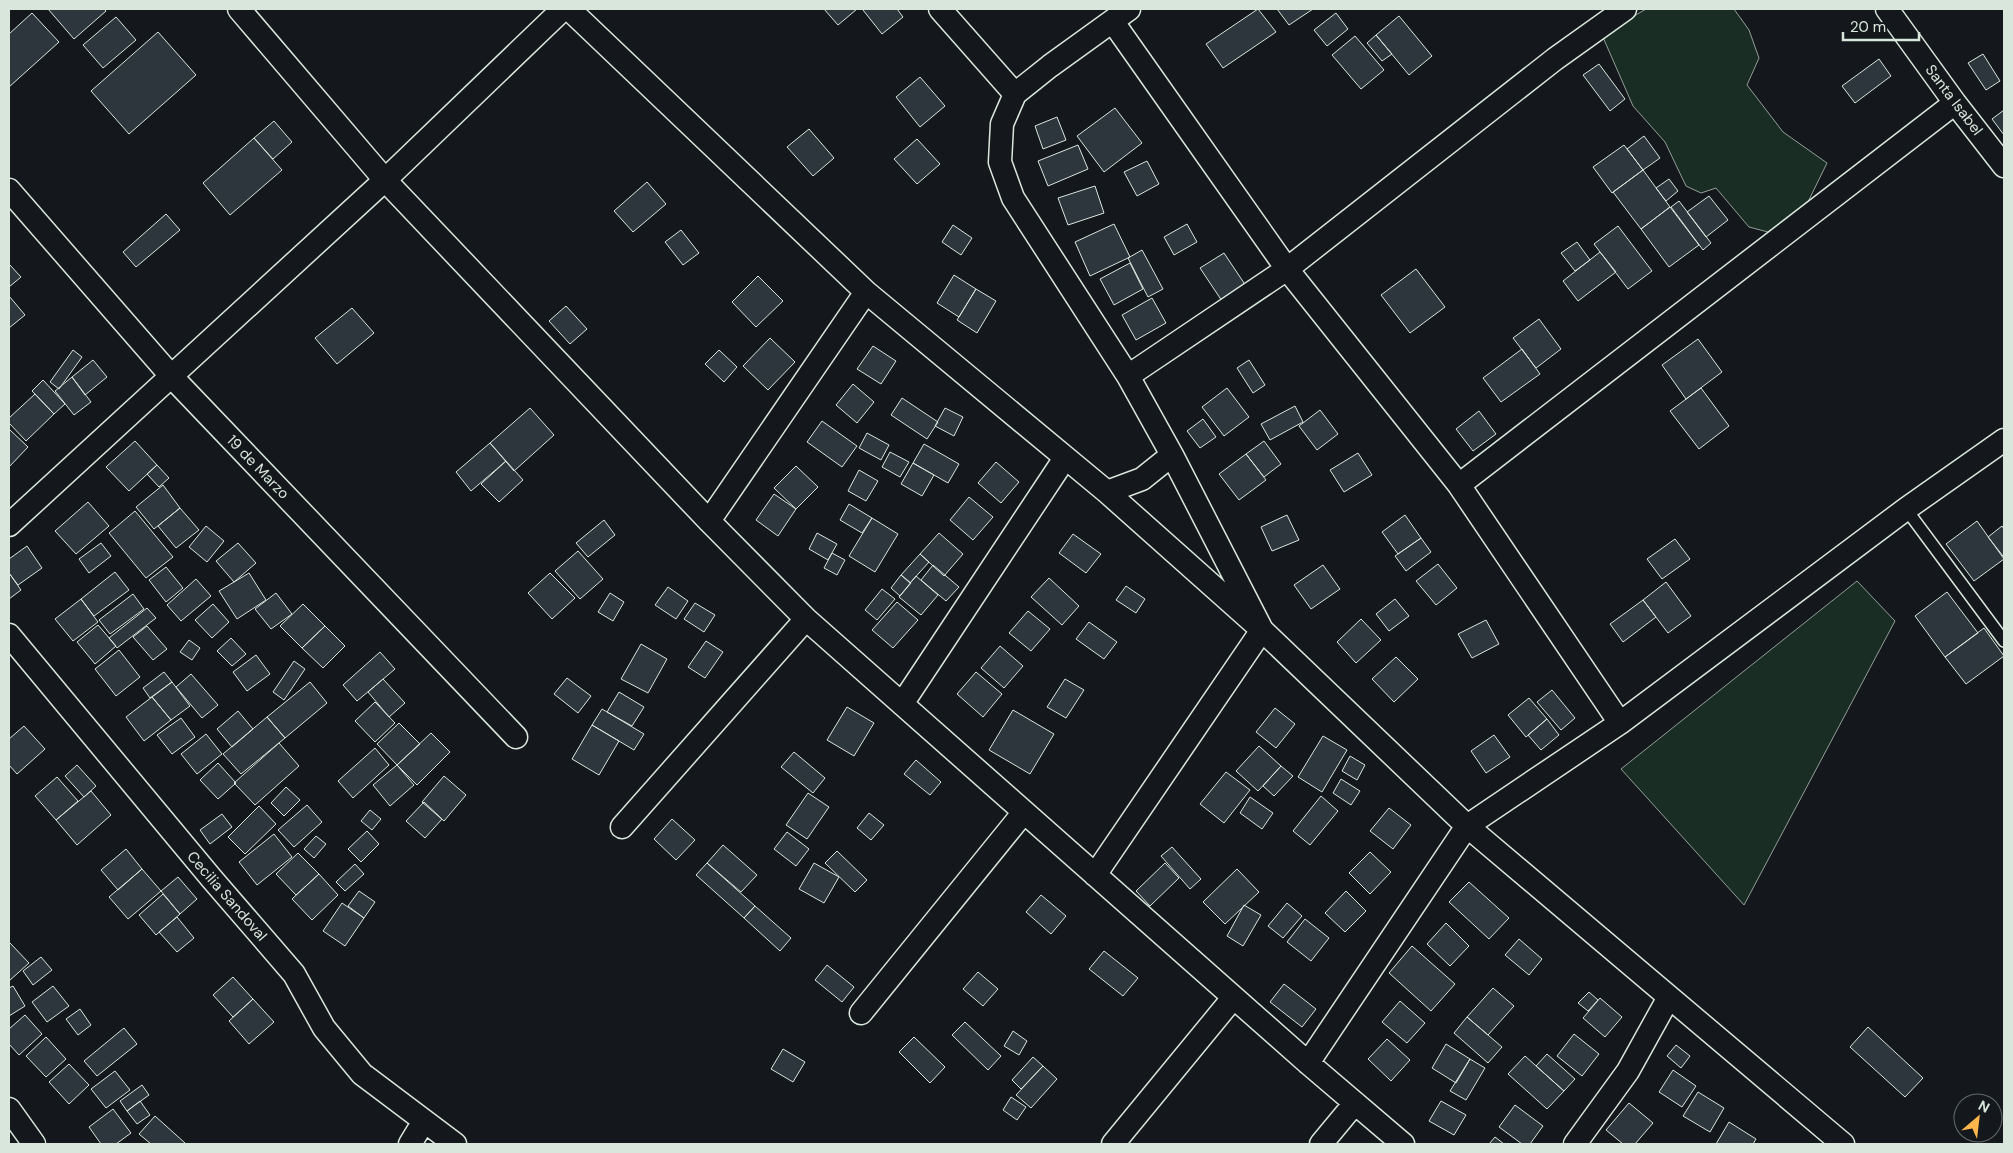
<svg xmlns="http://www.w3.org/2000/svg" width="2013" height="1153" viewBox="0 0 2013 1153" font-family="'DM Sans',sans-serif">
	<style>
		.green { fill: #1a2d24; stroke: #939e99 }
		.building { fill: #2c363c; stroke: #d8e6dc }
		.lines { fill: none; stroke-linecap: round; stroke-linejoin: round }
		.service-casing { stroke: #d8e6dc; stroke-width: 14 }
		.minor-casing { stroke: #d8e6dc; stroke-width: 25 }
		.service { stroke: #14181c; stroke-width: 11 }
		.minor { stroke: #14181c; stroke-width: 22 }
		.labels { text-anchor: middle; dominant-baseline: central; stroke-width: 4; stroke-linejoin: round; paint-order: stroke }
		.street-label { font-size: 15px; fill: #d8e6dc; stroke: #14181c }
	</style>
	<rect width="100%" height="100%" fill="#14181c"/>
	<!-- green -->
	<path class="green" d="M 1646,9 L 1734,9 L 1749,30 L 1759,58 L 1747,85 L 1783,132 L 1827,163 L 1804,210 L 1768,232 L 1749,227 L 1716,188 L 1701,193 L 1686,186 L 1665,142 L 1633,106 L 1602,35 Z
		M 1857,581 L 1895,621 L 1744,905 L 1621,769 Z"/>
	<!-- building -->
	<path class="building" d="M 48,9 L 104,9 L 106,11 L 74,39 Z
		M 824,9 L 857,9 L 838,25 Z
		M 864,9 L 897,9 L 903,17 L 882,34 L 863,10 Z
		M 1258,9 L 1276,32 L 1223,68 L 1206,44 Z
		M 1277,9 L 1313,9 L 1289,25 Z
		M 32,13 L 59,42 L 9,87 L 9,34 Z
		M 1336,13 L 1348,29 L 1327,46 L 1314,30 Z
		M 1399,16 L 1432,56 L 1409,75 L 1376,35 Z
		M 116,17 L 136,40 L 103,68 L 83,45 Z
		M 158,32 L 196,75 L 129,134 L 91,91 Z
		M 1376,35 L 1392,54 L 1382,61 L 1367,43 Z
		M 1355,36 L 1384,70 L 1361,89 L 1332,55 Z
		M 1983,54 L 2000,81 L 1986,90 L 1968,63 Z
		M 1879,59 L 1891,76 L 1855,103 L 1842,86 Z
		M 1599,64 L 1625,99 L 1610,111 L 1583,75 Z
		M 920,77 L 945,106 L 920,127 L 896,97 Z
		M 1115,108 L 1142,143 L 1104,172 L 1077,136 Z
		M 2004,110 L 2004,135 L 1992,119 Z
		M 1057,117 L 1066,140 L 1043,149 L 1035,126 Z
		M 274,121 L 292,142 L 273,159 L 254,138 Z
		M 809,129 L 834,158 L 813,176 L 787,147 Z
		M 1644,136 L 1660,158 L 1643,170 L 1627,149 Z
		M 254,138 L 282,170 L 230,215 L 203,183 Z
		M 917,139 L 940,164 L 917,184 L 894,159 Z
		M 1078,145 L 1088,169 L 1048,186 L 1038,161 Z
		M 1624,145 L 1643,170 L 1612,193 L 1593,167 Z
		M 1147,161 L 1159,184 L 1137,196 L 1124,172 Z
		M 1643,170 L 1670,207 L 1641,229 L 1613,192 Z
		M 1669,179 L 1678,191 L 1666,201 L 1656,188 Z
		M 647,182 L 666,204 L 633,232 L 614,211 Z
		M 1095,186 L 1104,213 L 1068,225 L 1058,198 Z
		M 1709,196 L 1728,220 L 1706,237 L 1687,212 Z
		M 1679,201 L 1711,243 L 1703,250 L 1671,207 Z
		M 1670,207 L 1699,245 L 1669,267 L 1641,229 Z
		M 166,214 L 180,230 L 136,267 L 123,252 Z
		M 1114,224 L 1130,257 L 1090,276 L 1075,242 Z
		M 1187,224 L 1197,242 L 1174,255 L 1164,237 Z
		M 953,225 L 972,238 L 961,255 L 942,242 Z
		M 1618,226 L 1652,271 L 1628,289 L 1594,244 Z
		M 681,230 L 699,253 L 683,265 L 665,242 Z
		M 1577,242 L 1590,260 L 1575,271 L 1561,253 Z
		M 1142,250 L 1163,289 L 1148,297 L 1128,258 Z
		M 1600,252 L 1616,272 L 1578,301 L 1563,281 Z
		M 1224,253 L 1246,286 L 1222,301 L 1200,268 Z
		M 1130,263 L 1143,289 L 1114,305 L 1100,279 Z
		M 9,264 L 21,277 L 9,287 Z
		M 1416,269 L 1445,307 L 1410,333 L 1381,295 Z
		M 954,275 L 976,289 L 959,317 L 937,303 Z
		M 758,276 L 783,301 L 756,327 L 732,302 Z
		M 976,289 L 996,301 L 977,333 L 957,320 Z
		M 9,296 L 25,315 L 9,328 Z
		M 1152,298 L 1166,323 L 1136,340 L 1122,315 Z
		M 566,306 L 587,329 L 570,344 L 549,321 Z
		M 352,308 L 374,333 L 337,364 L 315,338 Z
		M 1539,319 L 1561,349 L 1536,368 L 1513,338 Z
		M 770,338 L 795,362 L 768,390 L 743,366 Z
		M 1698,339 L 1722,372 L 1686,399 L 1662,365 Z
		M 873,346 L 896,361 L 881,384 L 857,369 Z
		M 1522,349 L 1540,374 L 1501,402 L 1483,378 Z
		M 73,350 L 82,357 L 59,389 L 50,382 Z
		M 719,350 L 737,367 L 724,382 L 705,364 Z
		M 93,360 L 107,377 L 85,395 L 72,377 Z
		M 1249,360 L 1265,385 L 1253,393 L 1237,368 Z
		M 72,377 L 91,402 L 74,415 L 55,391 Z
		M 43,380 L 65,404 L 54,414 L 32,391 Z
		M 853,384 L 874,402 L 857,423 L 836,405 Z
		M 1227,388 L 1249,417 L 1224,436 L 1202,407 Z
		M 1701,388 L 1729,426 L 1699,449 L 1670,411 Z
		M 35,394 L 54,414 L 26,441 L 9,423 L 9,418 Z
		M 902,398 L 938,422 L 927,439 L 891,415 Z
		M 1295,406 L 1303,422 L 1270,440 L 1261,424 Z
		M 530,408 L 554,435 L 514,471 L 490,443 Z
		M 945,408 L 963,417 L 954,436 L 935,426 Z
		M 1320,410 L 1338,434 L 1317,450 L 1299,426 Z
		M 1479,411 L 1496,434 L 1473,451 L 1456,429 Z
		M 1203,419 L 1216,437 L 1200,448 L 1187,431 Z
		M 822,421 L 857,446 L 842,467 L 807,442 Z
		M 9,429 L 28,447 L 9,467 Z
		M 867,433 L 889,445 L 881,460 L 859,448 Z
		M 135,441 L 157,465 L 129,491 L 106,467 Z
		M 1264,441 L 1281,464 L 1264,477 L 1246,454 Z
		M 490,443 L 506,461 L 471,491 L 456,472 Z
		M 924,444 L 959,464 L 948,483 L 913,463 Z
		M 890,452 L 909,462 L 900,477 L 882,467 Z
		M 1358,453 L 1372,475 L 1344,492 L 1330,470 Z
		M 1246,454 L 1266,480 L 1239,500 L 1219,474 Z
		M 506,461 L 523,480 L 499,502 L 481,484 Z
		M 996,462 L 1019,482 L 1001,503 L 978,483 Z
		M 913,463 L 934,475 L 922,496 L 901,484 Z
		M 157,465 L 169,478 L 159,487 L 147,474 Z
		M 796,466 L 818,487 L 796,509 L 774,488 Z
		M 859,470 L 878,481 L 866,501 L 848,491 Z
		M 163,485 L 180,508 L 154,529 L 136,507 Z
		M 774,494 L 796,509 L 778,536 L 756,520 Z
		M 969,497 L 993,517 L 973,540 L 950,520 Z
		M 88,502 L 109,526 L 76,554 L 55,531 Z
		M 849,504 L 872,518 L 862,533 L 840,520 Z
		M 180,508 L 199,530 L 176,548 L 158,526 Z
		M 135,511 L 173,557 L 146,578 L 109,533 Z
		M 1287,515 L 1299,540 L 1272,551 L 1261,527 Z
		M 1405,515 L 1421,538 L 1398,554 L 1382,532 Z
		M 872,518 L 898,534 L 875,572 L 849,556 Z
		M 604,520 L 615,535 L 588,557 L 576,543 Z
		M 1977,521 L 2004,559 L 1974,581 L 1946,544 Z
		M 206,526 L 224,541 L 207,562 L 189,547 Z
		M 2002,526 L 2004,529 L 2004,555 L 2003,556 L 1988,537 Z
		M 817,533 L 837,544 L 828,560 L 809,549 Z
		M 939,533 L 963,554 L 944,576 L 920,554 Z
		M 1073,534 L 1101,554 L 1086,573 L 1059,553 Z
		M 1421,538 L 1431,552 L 1406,571 L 1395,556 Z
		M 1675,539 L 1690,559 L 1662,579 L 1647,559 Z
		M 101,543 L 111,556 L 89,573 L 79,559 Z
		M 238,543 L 256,563 L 234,582 L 216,561 Z
		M 27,546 L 42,568 L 18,585 L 9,573 L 9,559 Z
		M 578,551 L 603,579 L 580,599 L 555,571 Z
		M 832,553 L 845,560 L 837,575 L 824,568 Z
		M 920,554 L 929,562 L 910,583 L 901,575 Z
		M 1438,564 L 1457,588 L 1436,605 L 1416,581 Z
		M 933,565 L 959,587 L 946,601 L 921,580 Z
		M 1323,565 L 1340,589 L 1311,609 L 1294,585 Z
		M 166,567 L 183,588 L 166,602 L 149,580 Z
		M 115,572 L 129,590 L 94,616 L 81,599 Z
		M 9,573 L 21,590 L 9,599 Z
		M 249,573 L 266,600 L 237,619 L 219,591 Z
		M 550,573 L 575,598 L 552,619 L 528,593 Z
		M 901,575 L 911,583 L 900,596 L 891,588 Z
		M 916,576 L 938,595 L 921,615 L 899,597 Z
		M 1049,578 L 1079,606 L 1062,625 L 1031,597 Z
		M 196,579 L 211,596 L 181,621 L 167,605 Z
		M 1666,582 L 1691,616 L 1668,633 L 1643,600 Z
		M 1126,586 L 1145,599 L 1136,613 L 1116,600 Z
		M 668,587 L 688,601 L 676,619 L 655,605 Z
		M 882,589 L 895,599 L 877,620 L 865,610 Z
		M 1947,592 L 1978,633 L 1945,657 L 1915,616 Z
		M 276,593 L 292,614 L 271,629 L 255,609 Z
		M 610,593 L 624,602 L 613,621 L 598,612 Z
		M 133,594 L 144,609 L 110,634 L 99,620 Z
		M 81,599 L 98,622 L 73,641 L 55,619 Z
		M 1395,599 L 1409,616 L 1389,631 L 1376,614 Z
		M 1643,600 L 1656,617 L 1623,642 L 1610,624 Z
		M 897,602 L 918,620 L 893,648 L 872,630 Z
		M 695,603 L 715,615 L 704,632 L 684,619 Z
		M 213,604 L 229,622 L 212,638 L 195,620 Z
		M 303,604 L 325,626 L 302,648 L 280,626 Z
		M 147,608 L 156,618 L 117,648 L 109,638 Z
		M 1028,611 L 1050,629 L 1031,651 L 1009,633 Z
		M 1361,619 L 1381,640 L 1356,663 L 1337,642 Z
		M 1486,620 L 1499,644 L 1472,658 L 1458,634 Z
		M 1089,622 L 1117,642 L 1104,659 L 1076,639 Z
		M 98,625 L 116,646 L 95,664 L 77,642 Z
		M 147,626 L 167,649 L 153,660 L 133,637 Z
		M 325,626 L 345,646 L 323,668 L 302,648 Z
		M 1984,628 L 2004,656 L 1966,684 L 1945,657 Z
		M 231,638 L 246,654 L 232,666 L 217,651 Z
		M 189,640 L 200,648 L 192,660 L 180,652 Z
		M 706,641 L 723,652 L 705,678 L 688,667 Z
		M 641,644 L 667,659 L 648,693 L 621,679 Z
		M 1000,646 L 1023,666 L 1004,688 L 981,668 Z
		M 119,650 L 140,677 L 116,696 L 95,669 Z
		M 380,652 L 395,669 L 357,701 L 343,685 Z
		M 256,655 L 270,674 L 247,691 L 233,672 Z
		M 1396,657 L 1418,679 L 1394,702 L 1372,679 Z
		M 294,661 L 305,669 L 284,700 L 273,692 Z
		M 164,672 L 172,682 L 150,698 L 143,688 Z
		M 976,672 L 1002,694 L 983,717 L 957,694 Z
		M 191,674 L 218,705 L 202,718 L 176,687 Z
		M 567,678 L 591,696 L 578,713 L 554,694 Z
		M 383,679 L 405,703 L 389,717 L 368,692 Z
		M 1065,679 L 1084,690 L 1066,718 L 1047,707 Z
		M 172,682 L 190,706 L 171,720 L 152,697 Z
		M 310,682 L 327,703 L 285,738 L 267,717 Z
		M 1552,690 L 1575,718 L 1561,730 L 1537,702 Z
		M 619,692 L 644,707 L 632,726 L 607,712 Z
		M 152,697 L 171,720 L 144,741 L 126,717 Z
		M 1529,698 L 1547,719 L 1526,737 L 1508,715 Z
		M 375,702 L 395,723 L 375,742 L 355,721 Z
		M 847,707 L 874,723 L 854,756 L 827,740 Z
		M 1275,708 L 1295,724 L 1276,748 L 1256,732 Z
		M 602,709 L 644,734 L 634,750 L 592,725 Z
		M 1013,710 L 1054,734 L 1030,774 L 989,750 Z
		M 238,711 L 253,729 L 232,747 L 217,729 Z
		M 267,717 L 285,738 L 241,774 L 223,754 Z
		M 181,718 L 195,737 L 172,754 L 157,735 Z
		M 1547,719 L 1559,735 L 1541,750 L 1528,735 Z
		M 399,723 L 420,744 L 397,765 L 377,744 Z
		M 592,725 L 619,741 L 599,775 L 572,759 Z
		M 24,726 L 45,749 L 17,774 L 9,765 L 9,739 Z
		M 431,733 L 450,752 L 417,785 L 397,765 Z
		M 206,734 L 222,754 L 197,774 L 181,754 Z
		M 1494,735 L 1510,757 L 1486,773 L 1471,751 Z
		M 1323,736 L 1347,750 L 1322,792 L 1298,777 Z
		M 279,743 L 299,766 L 255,805 L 234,783 Z
		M 1259,746 L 1281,766 L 1258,791 L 1236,771 Z
		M 375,748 L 389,765 L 353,798 L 338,781 Z
		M 794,752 L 825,778 L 813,793 L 781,767 Z
		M 1350,756 L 1365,765 L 1357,780 L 1342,771 Z
		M 916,760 L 941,782 L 930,795 L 904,774 Z
		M 218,763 L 236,783 L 218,799 L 200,780 Z
		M 77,765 L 96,786 L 84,797 L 65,776 Z
		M 397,765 L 414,785 L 390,806 L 373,785 Z
		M 1281,766 L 1293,776 L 1274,796 L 1263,786 Z
		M 1226,772 L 1250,790 L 1224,823 L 1200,804 Z
		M 444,776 L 466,795 L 444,821 L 422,802 Z
		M 57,777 L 78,801 L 56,820 L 35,796 Z
		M 1341,779 L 1360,791 L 1351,805 L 1333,793 Z
		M 286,787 L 300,800 L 284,816 L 271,803 Z
		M 91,791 L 111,815 L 77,845 L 56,820 Z
		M 808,793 L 829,807 L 807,839 L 786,825 Z
		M 1321,796 L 1338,811 L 1310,845 L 1293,831 Z
		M 1250,797 L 1273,813 L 1262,829 L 1240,813 Z
		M 424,802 L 442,819 L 425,838 L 406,821 Z
		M 307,805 L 322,822 L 294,847 L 278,830 Z
		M 259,806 L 276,824 L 245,854 L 228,837 Z
		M 1389,808 L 1411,825 L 1393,849 L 1370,831 Z
		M 370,810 L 381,819 L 372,830 L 361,821 Z
		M 869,813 L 884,825 L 871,840 L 857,828 Z
		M 222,814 L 232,827 L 210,844 L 200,830 Z
		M 672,819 L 695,840 L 676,860 L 654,839 Z
		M 367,831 L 379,844 L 361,862 L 348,849 Z
		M 787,832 L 809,849 L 796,866 L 774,849 Z
		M 274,834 L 292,857 L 257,885 L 239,862 Z
		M 316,836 L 326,844 L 314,858 L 304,849 Z
		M 723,845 L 757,875 L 741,892 L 707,863 Z
		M 1172,847 L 1201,879 L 1190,889 L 1161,856 Z
		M 126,849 L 142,869 L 118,890 L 101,870 Z
		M 837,851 L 867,880 L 855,892 L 825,863 Z
		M 1370,852 L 1391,872 L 1370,894 L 1349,873 Z
		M 298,853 L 319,874 L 296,895 L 276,874 Z
		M 707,863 L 755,906 L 744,918 L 696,875 Z
		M 814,863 L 839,877 L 824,903 L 799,889 Z
		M 1165,863 L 1179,878 L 1150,906 L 1136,891 Z
		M 355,864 L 364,874 L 345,891 L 336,882 Z
		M 142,869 L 161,891 L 128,919 L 109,897 Z
		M 1237,869 L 1259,892 L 1225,924 L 1203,902 Z
		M 319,874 L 338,895 L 312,920 L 292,899 Z
		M 178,877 L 197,899 L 180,914 L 161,891 Z
		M 1469,882 L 1509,918 L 1489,939 L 1449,902 Z
		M 359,891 L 375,902 L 364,918 L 348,906 Z
		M 1346,891 L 1366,911 L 1345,932 L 1325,913 Z
		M 163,894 L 180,914 L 156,935 L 139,915 Z
		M 1041,895 L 1066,916 L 1051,934 L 1026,912 Z
		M 342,903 L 364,918 L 345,946 L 323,931 Z
		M 1287,903 L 1302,916 L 1283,938 L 1268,926 Z
		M 1244,905 L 1261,915 L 1243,946 L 1227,936 Z
		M 755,906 L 791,938 L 780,951 L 744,918 Z
		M 177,917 L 194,938 L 177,952 L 159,932 Z
		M 1305,919 L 1329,938 L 1311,961 L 1287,942 Z
		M 1446,923 L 1469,946 L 1450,966 L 1427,944 Z
		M 1519,939 L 1542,959 L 1529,975 L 1505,955 Z
		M 10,943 L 29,963 L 9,981 L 9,944 Z
		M 1412,946 L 1455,984 L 1431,1011 L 1389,973 Z
		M 1104,951 L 1138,978 L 1123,996 L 1089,969 Z
		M 41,957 L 52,970 L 33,985 L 23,971 Z
		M 827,965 L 854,987 L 842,1002 L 815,980 Z
		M 978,972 L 998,989 L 983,1006 L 963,989 Z
		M 233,977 L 253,999 L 233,1017 L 213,995 Z
		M 1284,984 L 1316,1009 L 1302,1027 L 1270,1002 Z
		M 13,986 L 25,1006 L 9,1016 L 9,988 Z
		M 53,986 L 69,1006 L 47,1022 L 32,1002 Z
		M 1493,988 L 1514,1006 L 1488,1035 L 1467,1017 Z
		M 1589,992 L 1598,1000 L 1588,1011 L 1578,1003 Z
		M 1600,998 L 1622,1017 L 1605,1037 L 1583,1018 Z
		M 253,999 L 274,1022 L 249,1044 L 229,1021 Z
		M 1400,1001 L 1425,1023 L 1407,1043 L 1382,1022 Z
		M 80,1009 L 91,1025 L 78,1035 L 66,1019 Z
		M 25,1015 L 42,1034 L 19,1055 L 9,1044 L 9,1029 Z
		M 1467,1017 L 1502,1047 L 1488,1063 L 1454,1033 Z
		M 965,1022 L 1001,1056 L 988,1070 L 952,1035 Z
		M 1868,1027 L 1923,1078 L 1905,1097 L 1850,1047 Z
		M 124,1028 L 137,1044 L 97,1076 L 84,1061 Z
		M 1013,1031 L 1027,1041 L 1019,1055 L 1004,1046 Z
		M 1574,1034 L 1599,1054 L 1582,1076 L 1557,1056 Z
		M 46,1037 L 66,1059 L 46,1077 L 26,1056 Z
		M 914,1037 L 945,1067 L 930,1083 L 899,1052 Z
		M 1387,1039 L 1410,1060 L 1391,1081 L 1368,1059 Z
		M 1446,1044 L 1470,1059 L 1456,1083 L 1432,1068 Z
		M 1676,1045 L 1690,1056 L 1681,1068 L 1667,1056 Z
		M 783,1049 L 805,1062 L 793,1082 L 771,1069 Z
		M 1547,1054 L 1575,1079 L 1564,1091 L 1536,1066 Z
		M 1525,1056 L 1564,1091 L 1547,1109 L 1508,1074 Z
		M 1033,1057 L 1043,1066 L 1021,1089 L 1012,1080 Z
		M 1470,1059 L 1485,1068 L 1466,1100 L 1450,1091 Z
		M 69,1064 L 89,1085 L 69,1104 L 49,1082 Z
		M 1043,1066 L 1057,1079 L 1031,1108 L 1016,1095 Z
		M 1673,1070 L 1696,1086 L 1682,1107 L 1659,1092 Z
		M 115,1071 L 130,1090 L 106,1108 L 91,1089 Z
		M 142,1085 L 149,1095 L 127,1111 L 120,1101 Z
		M 1698,1092 L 1724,1108 L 1710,1132 L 1683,1116 Z
		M 1011,1097 L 1026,1107 L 1017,1120 L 1003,1110 Z
		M 140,1101 L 150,1115 L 137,1124 L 127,1111 Z
		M 1441,1101 L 1466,1115 L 1454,1135 L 1429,1121 Z
		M 1629,1103 L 1653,1123 L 1635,1144 L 1623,1144 L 1606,1130 Z
		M 1515,1105 L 1543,1126 L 1530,1144 L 1522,1144 L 1499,1127 Z
		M 113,1109 L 131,1133 L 116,1144 L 101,1144 L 89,1127 Z
		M 155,1116 L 185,1143 L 184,1144 L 151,1144 L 139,1134 Z
		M 1729,1122 L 1756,1139 L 1753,1144 L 1716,1144 Z
		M 1495,1137 L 1504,1144 L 1489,1144 Z"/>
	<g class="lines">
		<!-- service casing -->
		<g class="service-casing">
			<path id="service" d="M 1906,509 L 2004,641"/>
		</g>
		<!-- minor casing -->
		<g class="minor-casing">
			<path id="minor" d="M 239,9 L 385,180 L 709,521 L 806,619 L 1308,1063 L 1403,1144
				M 569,9 L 866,292 L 1107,492 L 1262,630 L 1467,826 L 1843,1144
				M 940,9 L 1015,94
				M 1887,9 L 1955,103 L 2004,166
				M 1113,22 L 1287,269 L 1459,485 L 1620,723
				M 9,190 L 172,377 L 516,737
				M 1128,376 L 1287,269 L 1555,59 L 1625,9
				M 1459,485 L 1955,103
				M 1107,492 L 1142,479 L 1172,455
				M 709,521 L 866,292
				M 9,525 L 385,180 L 563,9
				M 9,635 L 212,879 L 294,974 L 324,1028 L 362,1074 L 455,1144
				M 902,704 L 1065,458
				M 622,827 L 806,619
				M 1095,875 L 1262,630 L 1172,455 L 1128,376 L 1013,198 L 1000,162 L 1002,124 L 1015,94 L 1050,66 L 1129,9
				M 861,1013 L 1024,812
				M 1308,1063 L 1467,826 L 1620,723 L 1906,509 L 2004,440
				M 9,1109 L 34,1144
				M 410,1144 L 424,1121
				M 1113,1144 L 1233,998
				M 1321,1144 L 1355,1103
				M 1575,1144 L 1628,1071 L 1669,997"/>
		</g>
		<!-- service -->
		<use href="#service" class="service"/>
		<!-- minor -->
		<use href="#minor" class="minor"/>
	</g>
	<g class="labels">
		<!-- street labels -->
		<g class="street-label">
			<text transform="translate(1954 100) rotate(53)">Santa Isabel</text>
			<text transform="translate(258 467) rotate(46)">19 de Marzo</text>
			<text transform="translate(227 896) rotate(49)">Cecilia Sandoval</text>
		</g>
	</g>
	<!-- border -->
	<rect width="2013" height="1153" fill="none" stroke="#d8e6dc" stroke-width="20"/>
	<!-- north arrow -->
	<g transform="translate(1978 1118) rotate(28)"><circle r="24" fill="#14181c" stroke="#626a69"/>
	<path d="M0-4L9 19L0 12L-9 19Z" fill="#ffb74d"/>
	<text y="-8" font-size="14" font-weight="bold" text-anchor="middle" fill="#d8e6dc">N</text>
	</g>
	<!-- scale -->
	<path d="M1843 32v8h76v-8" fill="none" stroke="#d8e6dc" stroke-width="2.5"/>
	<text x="1850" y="32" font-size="15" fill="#d8e6dc" stroke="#14181c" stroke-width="4" paint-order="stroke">20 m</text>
</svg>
